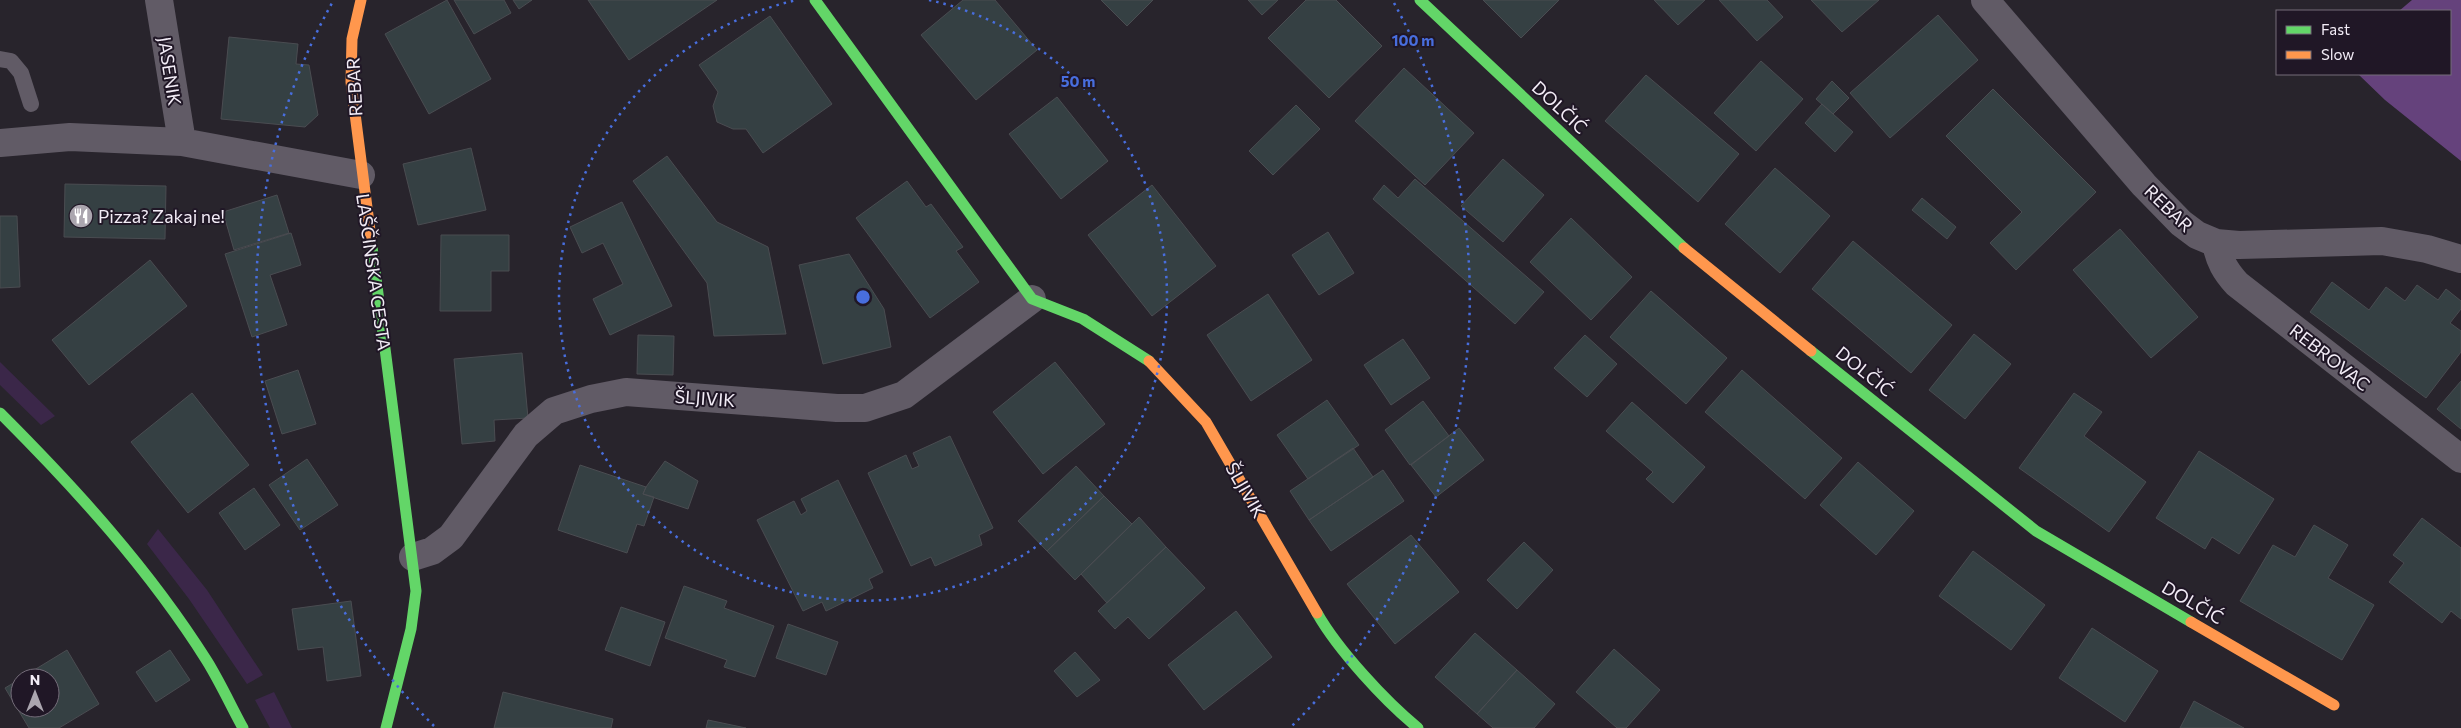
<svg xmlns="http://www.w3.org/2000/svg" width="2461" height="728" viewBox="0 0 2461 728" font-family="Commissioner,sans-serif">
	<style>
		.green { fill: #3b2749 }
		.forest { fill: #65427c }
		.building { fill: #354043; stroke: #4a4c51 }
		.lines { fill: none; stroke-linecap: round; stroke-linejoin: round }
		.lane { stroke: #615b66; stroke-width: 16 }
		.street { stroke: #615b66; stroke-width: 28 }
		.fast { stroke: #63d668; stroke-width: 11 }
		.slow { stroke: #ff974d; stroke-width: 11 }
		.ring { fill: none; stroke: #486ede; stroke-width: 2.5; stroke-dasharray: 2.5 5 }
		.labels { text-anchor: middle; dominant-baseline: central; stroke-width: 4; stroke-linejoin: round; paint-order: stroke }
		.street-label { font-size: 18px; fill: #f2ecf6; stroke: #201726 }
		.poi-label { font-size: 18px; fill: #f2ecf6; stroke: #201726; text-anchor: start }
		.centre { fill: #486ede; stroke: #201726; stroke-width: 2.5 }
		.ring-label { font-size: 15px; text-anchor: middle; font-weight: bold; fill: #486ede; stroke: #201726; stroke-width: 4; stroke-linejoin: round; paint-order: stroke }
	</style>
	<rect width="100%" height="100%" fill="#28242c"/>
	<!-- green -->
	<path class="green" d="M 0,362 L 55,416 L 41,425 L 0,385 Z
		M 158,529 L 207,590 L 263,675 L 247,684 L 189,599 L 147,544 Z
		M 274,692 L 292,728 L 270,728 L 255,700 Z"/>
	<!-- forest -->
	<path class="forest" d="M 2412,0 L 2461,0 L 2461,161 L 2385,100 L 2358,74 L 2450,74 L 2450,11 L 2399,11 Z"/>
	<!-- building -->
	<path class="building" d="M 447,0 L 491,79 L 429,114 L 385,34 Z
		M 454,0 L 504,0 L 511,13 L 474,34 Z
		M 513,0 L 532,0 L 519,9 Z
		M 588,0 L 717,0 L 629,60 Z
		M 963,0 L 995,0 L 1037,50 L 976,100 L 921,35 Z
		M 1101,0 L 1153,0 L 1127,26 Z
		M 1248,0 L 1278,0 L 1262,15 Z
		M 1306,0 L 1336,0 L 1382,46 L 1329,98 L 1268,38 Z
		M 1483,0 L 1559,0 L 1521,38 Z
		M 1654,0 L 1705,0 L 1678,25 Z
		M 1719,0 L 1767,0 L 1783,17 L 1757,41 Z
		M 1811,0 L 1879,0 L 1842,32 Z
		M 1938,15 L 1978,60 L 1890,138 L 1850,93 Z
		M 770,16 L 832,104 L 763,153 L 746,129 L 733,129 L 717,122 L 713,106 L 718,92 L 699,65 Z
		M 229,37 L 298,44 L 296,64 L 309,65 L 318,115 L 305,127 L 221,119 Z
		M 1761,61 L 1803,99 L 1756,151 L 1714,113 Z
		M 1404,68 L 1474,133 L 1425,185 L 1355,121 Z
		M 1646,75 L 1739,154 L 1698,202 L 1605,121 Z
		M 1832,81 L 1849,98 L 1833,114 L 1816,99 Z
		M 1993,89 L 2096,192 L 2016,270 L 1990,243 L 2022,212 L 1946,136 Z
		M 1057,97 L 1108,161 L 1061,199 L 1009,134 Z
		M 1822,104 L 1853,132 L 1835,152 L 1805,123 Z
		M 1296,105 L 1320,129 L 1273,175 L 1249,151 Z
		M 471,148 L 486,210 L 418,225 L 403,164 Z
		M 667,156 L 717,222 L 768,247 L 786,334 L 714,336 L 707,283 L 633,181 Z
		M 1503,159 L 1544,195 L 1503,242 L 1461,206 Z
		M 1775,168 L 1830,216 L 1780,273 L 1725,224 Z
		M 1415,179 L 1544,292 L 1515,324 L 1373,199 L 1384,185 L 1398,198 Z
		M 907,181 L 926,207 L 931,204 L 963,247 L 956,251 L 979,282 L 930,318 L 856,218 Z
		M 65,184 L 166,186 L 165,239 L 64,237 Z
		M 1152,185 L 1216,266 L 1152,316 L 1088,235 Z
		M 277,195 L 289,233 L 234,250 L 223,212 Z
		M 1922,198 L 1956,227 L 1947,239 L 1912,210 Z
		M 622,202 L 672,306 L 610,335 L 593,299 L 623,284 L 603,243 L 582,253 L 570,227 Z
		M 0,216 L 17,216 L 20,287 L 0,288 Z
		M 1571,218 L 1632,277 L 1591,320 L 1530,262 Z
		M 2120,229 L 2198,317 L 2151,358 L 2073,270 Z
		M 1328,232 L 1354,273 L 1319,295 L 1292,255 Z
		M 291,233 L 301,265 L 270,275 L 287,325 L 252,337 L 225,254 Z
		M 441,235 L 509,235 L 509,271 L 491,271 L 491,311 L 440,311 Z
		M 1853,241 L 1952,325 L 1911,373 L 1812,289 Z
		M 849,254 L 884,309 L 891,347 L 823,364 L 799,265 Z
		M 150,260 L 187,306 L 89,385 L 52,340 Z
		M 2332,282 L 2369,310 L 2386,287 L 2405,301 L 2417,285 L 2438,300 L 2446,289 L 2461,301 L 2461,309 L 2450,323 L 2461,331 L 2461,352 L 2426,398 L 2310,312 Z
		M 1651,291 L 1727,358 L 1686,404 L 1610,337 Z
		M 1268,294 L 1312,360 L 1251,401 L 1207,335 Z
		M 1974,334 L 2011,364 L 1965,419 L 1929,390 Z
		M 638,335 L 674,336 L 673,375 L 637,374 Z
		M 1585,335 L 1617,364 L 1587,397 L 1554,368 Z
		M 1403,339 L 1430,378 L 1391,405 L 1364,365 Z
		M 522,353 L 528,418 L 494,420 L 495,441 L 462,444 L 454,359 Z
		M 1055,362 L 1105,424 L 1043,474 L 993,412 Z
		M 298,370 L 316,424 L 282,434 L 265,381 Z
		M 1742,370 L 1842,458 L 1805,499 L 1705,412 Z
		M 2461,381 L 2461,429 L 2437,409 Z
		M 192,393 L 249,465 L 188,513 L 131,442 Z
		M 2074,393 L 2102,412 L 2084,436 L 2146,482 L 2109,532 L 2019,468 Z
		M 1327,400 L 1359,445 L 1308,479 L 1277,435 Z
		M 1423,401 L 1449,436 L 1410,465 L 1385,430 Z
		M 1632,402 L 1705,467 L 1673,503 L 1646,479 L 1653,472 L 1606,431 Z
		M 1459,428 L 1484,460 L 1436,497 L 1411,465 Z
		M 950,436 L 993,528 L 979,535 L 982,545 L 935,566 L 931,557 L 911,566 L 868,473 L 906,455 L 912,469 L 919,466 L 913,453 Z
		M 1353,448 L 1373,477 L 1309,520 L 1290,491 Z
		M 2199,451 L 2274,499 L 2239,554 L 2212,537 L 2205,549 L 2156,518 Z
		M 307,459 L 338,505 L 300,530 L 269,485 Z
		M 665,461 L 698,481 L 688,509 L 643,494 L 646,487 Z
		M 1858,462 L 1914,511 L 1876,555 L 1820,505 Z
		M 580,465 L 646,487 L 643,494 L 654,497 L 644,526 L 637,524 L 627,553 L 558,530 Z
		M 1076,466 L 1104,496 L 1047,551 L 1018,521 Z
		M 1383,470 L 1404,501 L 1331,551 L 1309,520 Z
		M 838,480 L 883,572 L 869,579 L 873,588 L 826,611 L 822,602 L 803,611 L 757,520 L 794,501 L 801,515 L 807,511 L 801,499 Z
		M 254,488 L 280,525 L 245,550 L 219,513 Z
		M 1104,496 L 1132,524 L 1075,580 L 1047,551 Z
		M 1139,517 L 1166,547 L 1107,603 L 1081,574 Z
		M 2422,518 L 2461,548 L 2461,619 L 2451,611 L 2442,623 L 2389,582 L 2404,563 L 2393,555 Z
		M 2314,525 L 2348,545 L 2328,578 L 2374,605 L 2342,660 L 2240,601 L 2273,545 L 2295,557 Z
		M 1411,535 L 1459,592 L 1395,644 L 1347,584 Z
		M 1524,542 L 1553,570 L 1517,609 L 1487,580 Z
		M 1166,547 L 1205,588 L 1149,639 L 1128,617 L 1115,629 L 1098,611 Z
		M 1973,551 L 2045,605 L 2011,650 L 1939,596 Z
		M 684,586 L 727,601 L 724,608 L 774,626 L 755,677 L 724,667 L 727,660 L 665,638 Z
		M 351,601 L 361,676 L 327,681 L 323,647 L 298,650 L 292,609 Z
		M 621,607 L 665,622 L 650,666 L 605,650 Z
		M 1236,611 L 1272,657 L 1204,710 L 1168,665 Z
		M 788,624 L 838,642 L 826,675 L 776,658 Z
		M 2092,628 L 2158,671 L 2125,722 L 2059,678 Z
		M 1475,633 L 1517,670 L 1477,714 L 1435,677 Z
		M 1614,649 L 1660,690 L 1626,728 L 1617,728 L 1576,692 Z
		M 67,650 L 99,704 L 59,728 L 29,728 L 5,688 L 20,679 L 20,708 L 50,708 L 50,678 L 21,678 Z
		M 170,650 L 190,680 L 156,702 L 136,672 Z
		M 1075,652 L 1100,680 L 1077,697 L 1054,671 Z
		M 1517,670 L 1555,704 L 1534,728 L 1493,728 L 1477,714 Z
		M 503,692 L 613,719 L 611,728 L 494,728 Z
		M 2194,701 L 2244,728 L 2180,728 Z
		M 708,720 L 746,728 L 706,728 Z"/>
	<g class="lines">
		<!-- lane -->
		<path class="lane" d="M 0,59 L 11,61 L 21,73 L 31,104"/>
		<!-- street -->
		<path class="street" d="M 159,0 L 182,142
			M 1985,0 L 2144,185 L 2181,223 L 2197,235 L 2216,243 L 2239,245 L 2382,241 L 2427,249 L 2461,259
			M 0,143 L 70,137 L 182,142 L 361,175
			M 2216,243 C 2219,260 2225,271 2237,284 L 2461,459
			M 413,557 L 432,551 L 451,537 L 526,435 L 554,411 L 591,399 L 626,392 L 837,408 L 865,408 L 904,395 L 1032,299"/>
		<!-- fast -->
		<path class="fast" d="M 815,0 L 1032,299 L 1083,319 L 1149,361
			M 1420,0 L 1684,248
			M 371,239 L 416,591 L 411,629 L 386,728
			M 1811,351 L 2036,531 L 2191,622
			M 0,413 C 76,489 149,569 207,661 C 220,682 231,706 243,728
			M 1317,613 C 1338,650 1385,701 1418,728"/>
		<!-- slow -->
		<path class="slow" d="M 361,0 L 352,39 L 351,82 L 371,239
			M 1684,248 L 1811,351
			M 1149,361 L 1206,422 L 1317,613
			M 2191,622 L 2334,705"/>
	</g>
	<!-- distance rings -->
	<g class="ring">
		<path d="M929 0A304 304 0 1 1 797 0"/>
		<path d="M434 726A607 607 0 0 1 332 3M1394 3A607 607 0 0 1 1292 726"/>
	</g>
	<!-- icons -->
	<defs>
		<g id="restaurant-disc" transform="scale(1.25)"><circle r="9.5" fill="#aba6af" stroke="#201726"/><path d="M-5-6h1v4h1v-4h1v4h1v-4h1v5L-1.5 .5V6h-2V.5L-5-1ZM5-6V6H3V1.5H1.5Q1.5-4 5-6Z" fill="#fff"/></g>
	</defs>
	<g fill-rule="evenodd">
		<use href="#restaurant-disc" x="81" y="216"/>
	</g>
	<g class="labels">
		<!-- street labels -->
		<g class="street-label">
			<text transform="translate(170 71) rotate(81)">JASENIK</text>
			<text transform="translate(354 87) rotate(-93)">REBAR</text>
			<text transform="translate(1560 107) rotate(43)">DOLČIĆ</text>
			<text transform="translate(2169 208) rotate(44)">REBAR</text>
			<text transform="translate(374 272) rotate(82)">LAŠČINSKA CESTA</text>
			<text transform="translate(2330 357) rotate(38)">REBROVAC</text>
			<text transform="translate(1865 371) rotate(39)">DOLČIĆ</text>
			<text transform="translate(705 398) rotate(4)">ŠLJIVIK</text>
			<text transform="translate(1246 490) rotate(60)">ŠLJIVIK</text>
			<text transform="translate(2193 602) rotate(30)">DOLČIĆ</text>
		</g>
		<!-- poi labels -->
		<g class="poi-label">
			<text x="98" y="216">Pizza? Zakaj ne!</text>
		</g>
	</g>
	<circle cx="863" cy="297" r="8" class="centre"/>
	<g class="ring-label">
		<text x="1413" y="46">100 m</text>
		<text x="1078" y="87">50 m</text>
	</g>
	<!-- legend -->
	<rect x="2276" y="10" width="175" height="65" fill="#201726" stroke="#746c79"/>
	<rect x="2286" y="26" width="25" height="8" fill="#63d668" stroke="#746c79"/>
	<text x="2321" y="35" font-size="15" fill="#f2ecf6">Fast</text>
	<rect x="2286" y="51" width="25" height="8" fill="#ff974d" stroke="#746c79"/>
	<text x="2321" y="60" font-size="15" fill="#f2ecf6">Slow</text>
	<!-- north arrow -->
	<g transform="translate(35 693)"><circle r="24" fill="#201726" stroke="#746c79"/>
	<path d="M0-4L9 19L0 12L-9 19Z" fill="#aba6af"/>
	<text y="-8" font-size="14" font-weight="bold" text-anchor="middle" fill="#f2ecf6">N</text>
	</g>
</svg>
